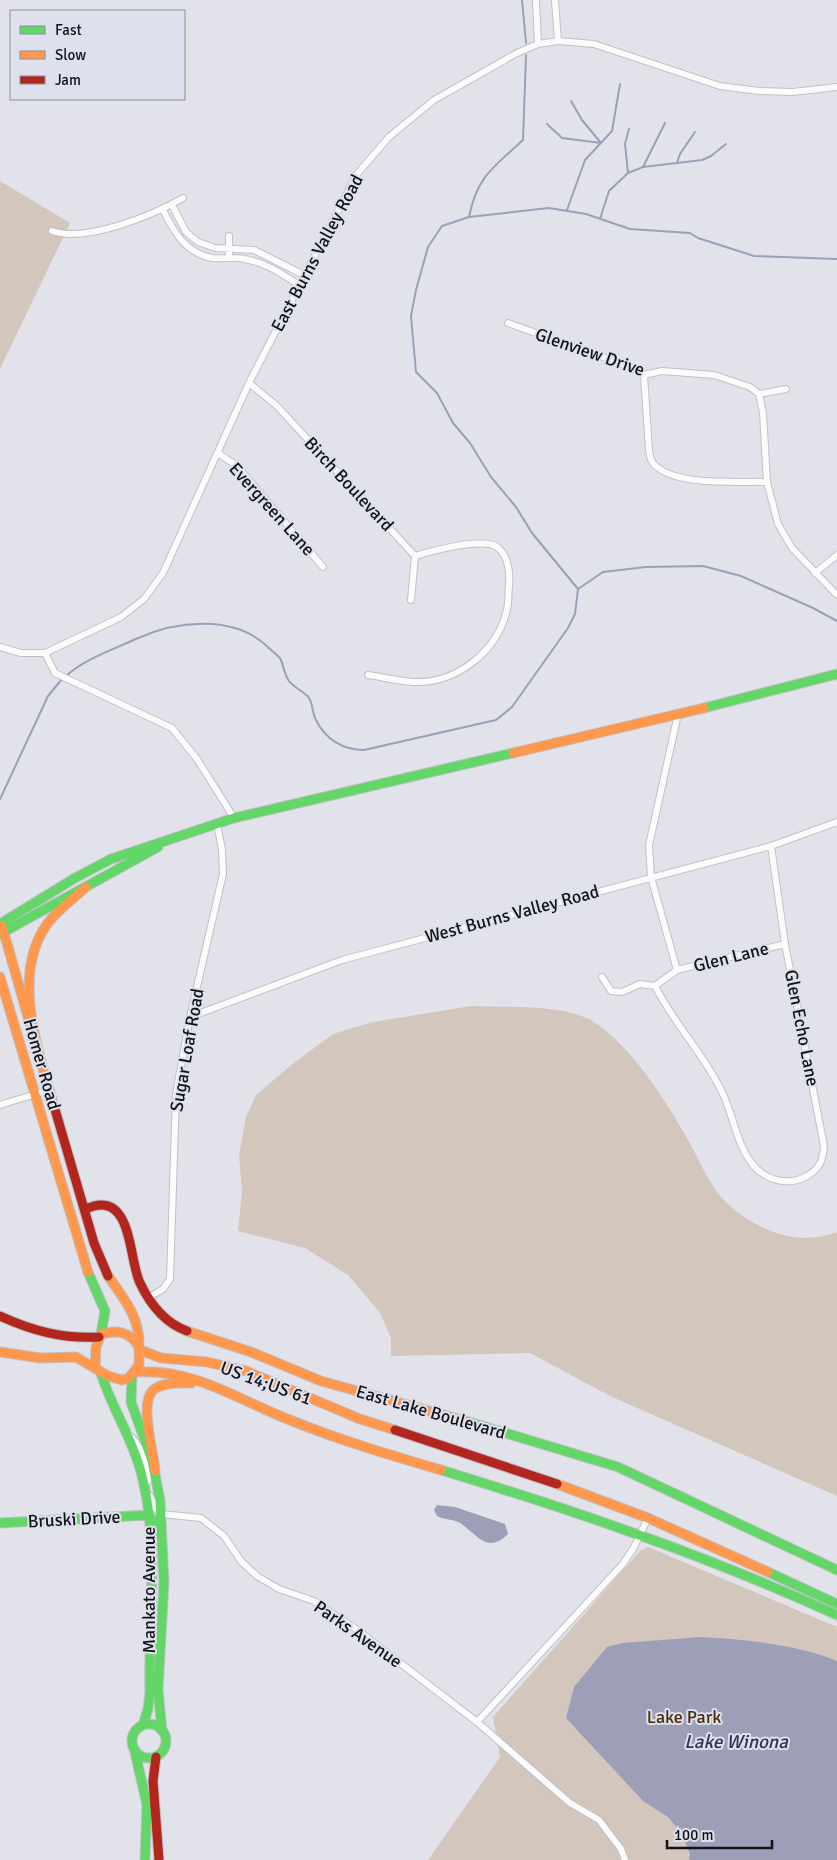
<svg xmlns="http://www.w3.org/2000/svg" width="837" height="1860" viewBox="0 0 837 1860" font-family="Signika,sans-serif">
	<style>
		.green { fill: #d3c6bd }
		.water { fill: #9c9fb7 }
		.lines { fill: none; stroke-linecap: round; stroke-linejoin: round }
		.stream { stroke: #9c9fb7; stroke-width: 2 }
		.street-casing { stroke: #c0c1c7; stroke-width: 8 }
		.fast-casing { stroke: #c0c1c7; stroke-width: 11 }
		.slow-casing { stroke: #c0c1c7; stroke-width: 11 }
		.jam-casing { stroke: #c0c1c7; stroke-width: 11 }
		.street { stroke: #fbfbfc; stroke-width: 6 }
		.fast { stroke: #63d668; stroke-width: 9 }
		.slow { stroke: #ff974d; stroke-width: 9 }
		.jam { stroke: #b3261e; stroke-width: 9 }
		.labels { text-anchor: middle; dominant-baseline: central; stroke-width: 4; stroke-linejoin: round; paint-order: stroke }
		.street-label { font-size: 18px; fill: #121317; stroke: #dee0ed }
		.park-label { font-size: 18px; fill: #472a0a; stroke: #dee0ed }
		.water-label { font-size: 19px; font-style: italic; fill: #2f315e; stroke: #dee0ed }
	</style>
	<rect width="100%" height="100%" fill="#e2e3ea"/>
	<!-- green -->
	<path class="green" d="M 0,181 L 70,223 L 0,369 Z
		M 471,1006 C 506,1008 564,1003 594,1022 C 633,1047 670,1107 692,1147 C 701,1164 710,1185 723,1199 C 752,1229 797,1248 837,1232 L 837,1496 L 610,1396 L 530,1353 L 391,1356 L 391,1338 L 380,1313 L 348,1275 L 305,1248 L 238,1231 L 242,1191 L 239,1155 L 246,1117 L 256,1095 L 295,1062 L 333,1034 L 373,1022 Z
		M 648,1547 L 837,1627 L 837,1860 L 428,1860 L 500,1757 L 493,1717 L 640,1551 Z"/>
	<!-- water -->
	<path class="water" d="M 437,1505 L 455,1507 L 505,1524 L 508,1534 C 487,1555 477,1534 460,1523 C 453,1519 445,1520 437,1516 L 434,1510 Z
		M 702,1637 C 747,1640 795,1644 837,1661 L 837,1860 L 689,1860 L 690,1854 L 686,1844 L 679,1830 L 668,1817 L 643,1801 L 566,1718 L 574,1687 L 607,1647 L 622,1643 Z"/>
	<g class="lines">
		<!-- stream -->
		<path class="stream" d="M 522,0 L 526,43
			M 571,101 L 582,120 L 601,143
			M 547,124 L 562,138 L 601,143
			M 677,163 L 680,154 L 695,132
			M 643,167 L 665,123
			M 628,173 L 625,144 L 629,129
			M 567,210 L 585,160 L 612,131 L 620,84
			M 469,217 C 477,176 494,167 523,140 L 526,55
			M 600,219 L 609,191 L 628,173 L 643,167 L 702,160 L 711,156 L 726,144
			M 578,589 L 603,572 L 646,567 L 703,566 L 741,576 L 813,608 L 837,621
			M 66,676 C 85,659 112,650 136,639 C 177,620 236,614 270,649 C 273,652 279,656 281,660 C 284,667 284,674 289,681 C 294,688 304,691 309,698 C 313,704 312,713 316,720 C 325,739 343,750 364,750 L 496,720 L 512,707 L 568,628 L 575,614 L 578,589 L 532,533 L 516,507 L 491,477 L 470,443 L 453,423 L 437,393 L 416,372 L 411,316 L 416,290 L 428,247 L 442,226 L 469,217 L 549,208 L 586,214 L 630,229 L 690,233 L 698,238 L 754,256 L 837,259
			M 0,799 L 48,696 L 62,679"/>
		<!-- street casing -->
		<g class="street-casing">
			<path id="street" d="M 536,0 L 538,44
				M 555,0 L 558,41
				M 172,205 L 186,232 L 198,242 L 215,248 L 254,250 L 304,275
				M 163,210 C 174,232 186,254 213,258 C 224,259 234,257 244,259 C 265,262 282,274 299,285
				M 52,231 C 86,243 153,215 183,198
				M 229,236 L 229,258
				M 508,323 L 625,365 L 644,375 L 662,371 L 714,375 L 750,387 L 759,394 L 763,413 L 767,482 L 778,524 L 792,548 L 837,595
				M 644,375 L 649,450 C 650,457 651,463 657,467 C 680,486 737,481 767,482
				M 249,383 L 277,406 L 415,556 L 411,600
				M 759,394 L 786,389
				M 218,453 L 237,466 L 323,567
				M 815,573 L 837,555
				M 0,647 L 21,653 L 45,653 L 55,673 L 172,728 L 197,759 L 234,818
				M 45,653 L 121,617 L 144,599 L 163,573 L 249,383 L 357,174 L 389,137 L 434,100 L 517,53 L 538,44 L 558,41 L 594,44 L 720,86 L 759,91 L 793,92 L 837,87
				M 368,675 C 382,677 398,681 413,682 C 457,684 498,651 507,609 C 509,602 508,593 509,586 C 510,573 509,556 497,547 C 483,537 432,551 415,556
				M 771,846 L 785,944 L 824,1146 C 823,1161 819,1170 805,1177 C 788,1186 766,1180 754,1166 C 736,1145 734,1116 722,1092 C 704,1054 674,1024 655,986 L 677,970 L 785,944
				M 677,970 L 651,877 L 649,845 L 678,714
				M 602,977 L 611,991 L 622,992 L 640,984 L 655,986
				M 190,1017 L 342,960 L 771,846 L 837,822
				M 0,1105 L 49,1090
				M 148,1298 L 163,1289 L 170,1279 L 176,1094 L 190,1017 L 223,874 L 222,850 L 217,823
				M 128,1434 C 142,1445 146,1464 148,1481
				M 150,1496 L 156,1509 L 161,1514 L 201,1518 L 224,1536 L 241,1561 L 257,1576 L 279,1589 L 314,1601 L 356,1629 L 477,1722 L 570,1803 L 599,1820 L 621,1849 L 625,1860
				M 477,1722 L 622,1565 L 633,1549 L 648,1518"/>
		</g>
		<!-- fast casing -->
		<g class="fast-casing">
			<path id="fast" d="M 704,708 L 837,674
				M 0,924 L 75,878 L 111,859 L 234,818 L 513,753
				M 0,934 L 158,847
				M 88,1272 L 105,1311 L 101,1334
				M 101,1373 C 111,1407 132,1437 141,1472 C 160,1543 148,1619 150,1692 L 148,1709 L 143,1725
				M 132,1376 L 131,1402 L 152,1460 L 160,1500 L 164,1582 L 158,1689 L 162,1731
				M 469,1422 L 618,1467 L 837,1570
				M 441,1470 C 576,1511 708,1556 837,1615
				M 0,1523 L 149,1515 L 156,1525 L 158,1535
				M 768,1572 L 837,1604
				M132 1741a17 17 0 1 1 34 0a17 17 0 1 1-34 0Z
				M 135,1752 L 147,1805 L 145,1860"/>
		</g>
		<!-- slow casing -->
		<g class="slow-casing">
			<path id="slow" d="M 513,753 L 704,708
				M 2,926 L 30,1024
				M 0,977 L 88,1272
				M 54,1106 C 38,1051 8,968 52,918 C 62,907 75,897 86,887
				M 108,1276 C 124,1299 140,1317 139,1346
				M 187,1331 L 251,1352 L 321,1381 L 469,1422
				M 140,1350 L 161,1358 L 207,1362 L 246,1371 L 360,1419 L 395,1430
				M 0,1352 L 40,1358 L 76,1357 L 108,1376 L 122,1380 L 129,1378 L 139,1365 L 139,1347 C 130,1331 117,1330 101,1334 L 96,1347 L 95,1368
				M 136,1372 C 196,1369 236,1399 290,1420 C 339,1440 390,1455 441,1470
				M 155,1471 C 154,1452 137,1398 156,1388 C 167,1382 179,1383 191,1383
				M 557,1484 L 648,1518 L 768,1572"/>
		</g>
		<!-- jam casing -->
		<g class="jam-casing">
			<path id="jam" d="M 54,1106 L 94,1243 L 108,1276
				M 86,1209 C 133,1188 128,1258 140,1283 C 150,1304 165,1323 187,1331
				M 0,1316 C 33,1331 63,1339 99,1337
				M 395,1430 L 557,1484
				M 156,1757 L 153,1781 L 159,1860"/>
		</g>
		<!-- street -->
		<use href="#street" class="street"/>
		<!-- fast -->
		<use href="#fast" class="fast"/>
		<!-- slow -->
		<use href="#slow" class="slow"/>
		<!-- jam -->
		<use href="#jam" class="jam"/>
	</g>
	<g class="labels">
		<!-- street labels -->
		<g class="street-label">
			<text transform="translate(317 253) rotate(-62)">East Burns Valley Road</text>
			<text transform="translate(590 352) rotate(19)">Glenview Drive</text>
			<text transform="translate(349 484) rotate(47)">Birch Boulevard</text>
			<text transform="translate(272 509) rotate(48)">Evergreen Lane</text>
			<text transform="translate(512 914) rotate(-15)">West Burns Valley Road</text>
			<text transform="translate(731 957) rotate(-14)">Glen Lane</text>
			<text transform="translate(802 1028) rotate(79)">Glen Echo Lane</text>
			<text transform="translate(187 1050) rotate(-80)">Sugar Loaf Road</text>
			<text transform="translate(42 1064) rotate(74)">Homer Road</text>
			<text transform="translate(266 1383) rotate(20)">US 14;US 61</text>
			<text transform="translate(431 1412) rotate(16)">East Lake Boulevard</text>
			<text transform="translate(74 1519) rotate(-3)">Bruski Drive</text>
			<text transform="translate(149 1590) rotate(-90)">Mankato Avenue</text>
			<text transform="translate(358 1634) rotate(35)">Parks Avenue</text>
		</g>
		<!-- park labels -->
		<g class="park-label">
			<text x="684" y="1717">Lake Park</text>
		</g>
		<!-- water labels -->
		<g class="water-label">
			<text x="736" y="1742">Lake Winona</text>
		</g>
	</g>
	<!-- legend -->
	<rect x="10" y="10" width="175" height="90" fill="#dee0ed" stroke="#8c8e97"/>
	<rect x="20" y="26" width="25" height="8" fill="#63d668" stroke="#8c8e97"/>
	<text x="55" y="35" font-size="15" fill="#121317">Fast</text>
	<rect x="20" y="51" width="25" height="8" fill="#ff974d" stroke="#8c8e97"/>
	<text x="55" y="60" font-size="15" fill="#121317">Slow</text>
	<rect x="20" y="76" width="25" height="8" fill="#b3261e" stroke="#8c8e97"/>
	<text x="55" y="85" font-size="15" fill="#121317">Jam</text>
	<!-- scale -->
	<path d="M667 1840v8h105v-8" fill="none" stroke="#121317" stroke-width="2.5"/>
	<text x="674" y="1840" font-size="15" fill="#121317" stroke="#dee0ed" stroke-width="4" paint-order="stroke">100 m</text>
</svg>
